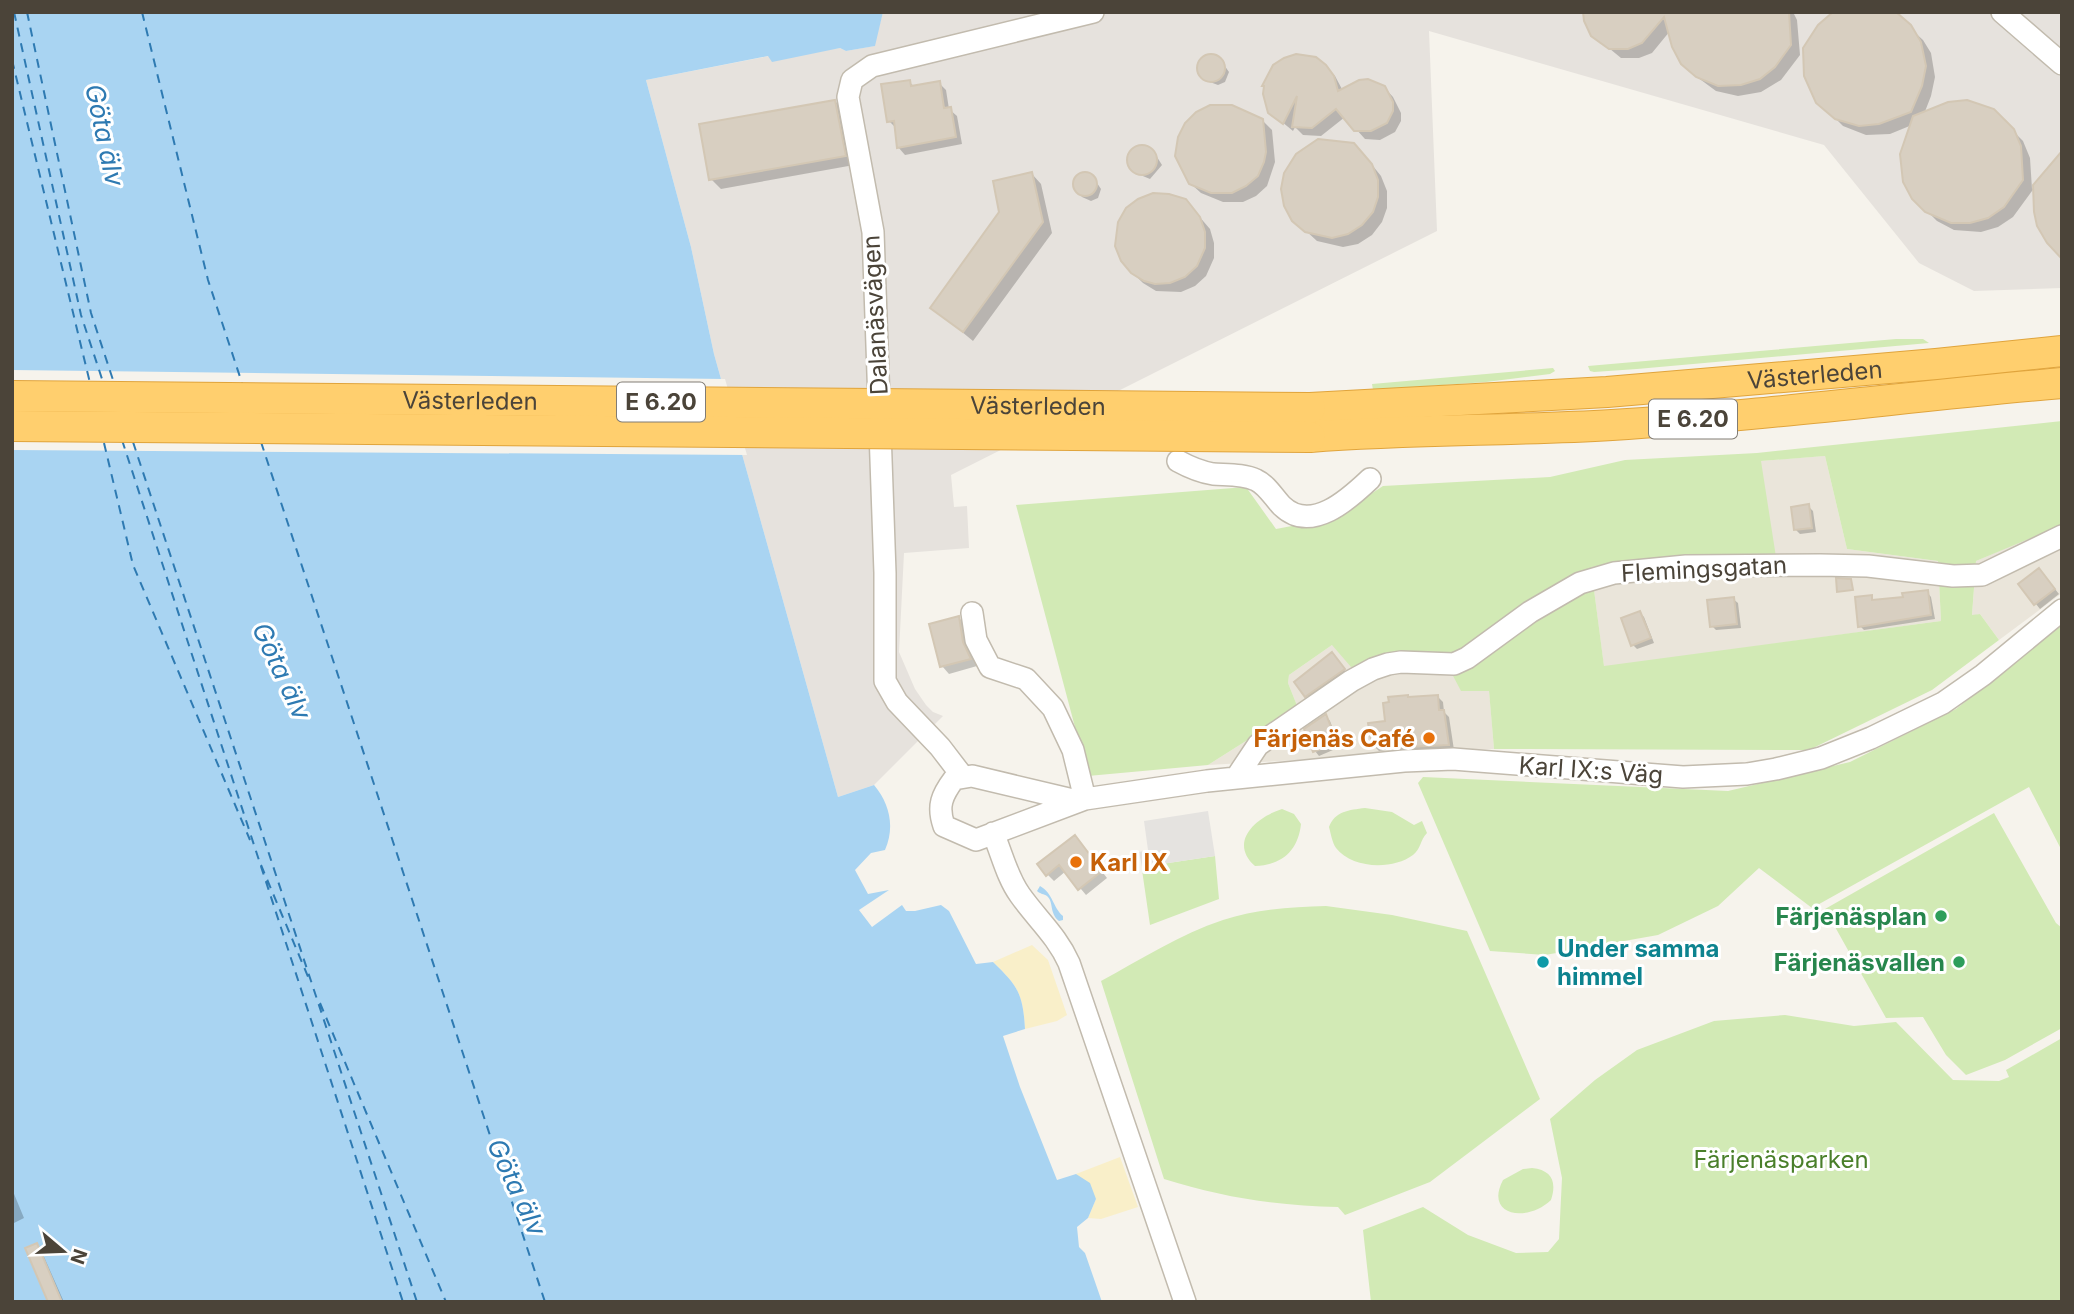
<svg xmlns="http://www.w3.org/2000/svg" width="2074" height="1314" viewBox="0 0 2074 1314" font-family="Inter,sans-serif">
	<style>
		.residential { fill: #eae5da }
		.industrial { fill: #e6e2dd }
		.green { fill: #d2eab5; fill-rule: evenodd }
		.sand { fill: #f9efc9 }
		.parking { fill: #e5e3e0 }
		.water { fill: #a9d4f2 }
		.pier { fill: #f6f3ec }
		.shadow { fill: #0003 }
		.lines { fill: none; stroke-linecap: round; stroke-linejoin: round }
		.ferry { stroke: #2e7ab2; stroke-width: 2; stroke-dasharray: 9 7; stroke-linecap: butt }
		.building { fill: #d8cfc1; stroke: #d3c7b4; stroke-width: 2 }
		.minor-casing { stroke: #c2bbae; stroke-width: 24 }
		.highway-casing { stroke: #e0a43c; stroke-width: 32 }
		.minor { stroke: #fff; stroke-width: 21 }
		.highway { stroke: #ffcf6e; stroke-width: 30 }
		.highway-bridge-casing { stroke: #e0a43c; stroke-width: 32; stroke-linecap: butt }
		.highway-bridge { stroke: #ffcf6e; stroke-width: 30 }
		.food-dot { fill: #e8710a; stroke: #fff; stroke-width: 2.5 }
		.leisure-dot { fill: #2e9e5b; stroke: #fff; stroke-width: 2.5 }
		.culture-dot { fill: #0f9aa8; stroke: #fff; stroke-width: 2.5 }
		.labels { text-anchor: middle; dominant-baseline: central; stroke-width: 6; stroke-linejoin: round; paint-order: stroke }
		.shield { fill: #fff; stroke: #817c74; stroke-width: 2 }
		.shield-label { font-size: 23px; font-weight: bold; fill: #4b4439 }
		.street-label { font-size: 24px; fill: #4b4439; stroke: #fff }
		.food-label { font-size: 24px; font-weight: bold; fill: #c56008; stroke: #fff; text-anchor: end }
		.leisure-label { font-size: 24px; font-weight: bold; fill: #27864d; stroke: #fff; text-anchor: end }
		.culture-label { font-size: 24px; font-weight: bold; fill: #0d838f; stroke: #fff; text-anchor: start }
		.park-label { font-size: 24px; fill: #4a7f2a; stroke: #fff }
		.water-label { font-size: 26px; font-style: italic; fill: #2e7ab2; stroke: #fff }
	</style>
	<rect width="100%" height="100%" fill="#f6f3ec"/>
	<!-- residential -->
	<path class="residential" d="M 1825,456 L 1847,549 L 1938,561 L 1941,621 L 1604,667 L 1591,567 L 1775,557 L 1760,461 Z
		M 2059,525 L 2062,525 L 2062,593 L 1999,640 L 1980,614 L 1972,616 L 1976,561 Z
		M 1332,645 L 1442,655 L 1489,690 L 1494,749 L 1208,765 L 1298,708 L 1288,683 L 1289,675 Z"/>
	<!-- industrial -->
	<path class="industrial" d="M 883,12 L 2062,12 L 2062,288 L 1974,291 L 1919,263 L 1824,145 L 1429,31 L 1437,231 L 951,475 L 954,507 L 967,506 L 969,548 L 904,553 L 899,652 L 915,689 L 926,705 L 933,712 L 943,716 L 874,785 L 838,797 L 714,354 L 691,247 L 646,80 L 769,56 L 840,48 L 846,51 L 874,46 Z"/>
	<!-- green -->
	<path class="green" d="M 1896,339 L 1923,339 L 1929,343 L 1637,369 L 1594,372 L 1590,371 L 1588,366 Z
		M 1553,368 L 1555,371 L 1550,374 L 1486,382 L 1373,390 L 1372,384 Z
		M 2062,421 L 2062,525 L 1976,561 L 1972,615 L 1980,614 L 1999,640 L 1932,690 L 1809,750 L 1494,749 L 1489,691 L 1461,691 L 1442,655 L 1351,667 L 1332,645 L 1289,675 L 1288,683 L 1298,708 L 1208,765 L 1088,776 L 1016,505 L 1246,487 L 1276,529 L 1334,518 L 1383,486 L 1550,477 L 1625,460 L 1757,453 ZM 1825,456 L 1847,549 L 1938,561 L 1941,621 L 1604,666 L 1591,567 L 1776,557 L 1761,461 Z
		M 2062,625 L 2062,851 L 2029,787 L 1812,908 L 1759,868 L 1718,906 L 1658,935 L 1545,955 L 1490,951 L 1418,783 L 1423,777 L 1728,791 L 1850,762 L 1956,709 Z
		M 1365,808 L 1392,812 L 1414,825 L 1422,821 L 1427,833 C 1420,840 1421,849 1413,855 C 1393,870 1352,869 1336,848 C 1332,842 1331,834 1329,827 C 1335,811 1349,810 1365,808 Z
		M 1282,809 L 1294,814 L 1301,824 C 1298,851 1282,865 1255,866 C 1228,842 1256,817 1282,809 Z
		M 1994,813 L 2056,923 L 2062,928 L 2062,1028 L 2005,1060 L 1966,1075 L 1946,1055 L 1923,1017 L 1886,1018 L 1825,909 Z
		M 1215,856 L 1219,899 L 1150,925 L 1142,870 L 1148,866 Z
		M 1326,906 L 1392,915 L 1467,931 L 1540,1099 L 1430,1182 L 1345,1215 L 1338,1207 C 1277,1206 1221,1197 1164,1179 L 1101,981 C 1140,960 1180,934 1223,920 C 1256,909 1291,907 1326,906 Z
		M 1785,1015 L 1854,1026 L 1896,1022 L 1953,1080 L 1999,1081 L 2009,1077 L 2006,1070 L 2062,1038 L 2062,1302 L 1371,1302 L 1363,1230 L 1423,1207 L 1468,1235 L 1516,1253 L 1548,1252 L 1559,1239 L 1562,1178 L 1550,1119 L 1595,1080 L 1637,1050 L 1714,1021 Z
		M 1532,1168 C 1552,1170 1557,1182 1551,1200 C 1527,1223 1484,1216 1503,1180 L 1523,1169 Z"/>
	<!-- sand -->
	<path class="sand" d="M 1032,945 L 1048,960 L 1067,1015 L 1057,1021 L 1025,1029 C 1023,994 1018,986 993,962 Z
		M 1120,1157 L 1138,1207 L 1101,1219 L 1088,1218 L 1096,1199 L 1076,1174 Z"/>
	<!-- parking -->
	<path class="parking" d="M 1208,811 L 1215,856 L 1142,867 L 1139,852 L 1148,850 L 1144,821 Z"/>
	<!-- water -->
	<path class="water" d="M 12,12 L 883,12 L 875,46 L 846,51 L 840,48 L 772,62 L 768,56 L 646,80 L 691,247 L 714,354 L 838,797 L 874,785 C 890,804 895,827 885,850 L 871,853 L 855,870 L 868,894 L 889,890 L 859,910 L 872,927 L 902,905 L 906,911 L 915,911 L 941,905 L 949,911 L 976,964 L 993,962 C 1018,986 1023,994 1025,1029 L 1003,1036 L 1020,1087 L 1057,1180 L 1076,1174 L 1090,1183 L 1096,1199 L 1088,1218 L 1077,1227 L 1079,1247 L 1085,1253 L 1102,1302 L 12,1302 Z
		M 1040,886 C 1053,893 1053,908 1063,916 L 1063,920 L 1059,921 C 1049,913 1054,902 1047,896 C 1044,894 1040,894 1037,891 Z"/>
	<!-- pier -->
	<path class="pier" d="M 12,370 L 725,379 L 747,455 L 12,450 Z"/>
	<!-- shadow -->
	<path class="shadow" d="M 1669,12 L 1793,12 L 1797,20 L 1800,55 L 1781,80 L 1761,92 L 1738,96 L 1716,91 L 1697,77 L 1670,31 L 1652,53 L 1639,58 L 1621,58 L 1593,35 Z
		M 1912,30 L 1923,40 L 1931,53 L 1935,77 L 1931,96 L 1924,114 L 1993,111 L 2023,141 L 2030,158 L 2032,189 L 2054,161 L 2013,217 L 1998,227 L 1981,232 L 1954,230 L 1937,221 L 1927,211 L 1912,125 L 1890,134 L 1866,135 L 1843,126 L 1815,98 Z
		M 1212,56 L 1220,59 L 1229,72 L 1225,82 L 1218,85 L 1207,81 L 1199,68 L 1204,58 Z
		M 1325,66 L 1335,76 L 1343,91 L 1384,87 L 1393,97 L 1401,113 L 1401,121 L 1395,132 L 1380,140 L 1365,139 L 1345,117 L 1321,136 L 1303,135 L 1295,127 L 1293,131 L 1270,112 Z
		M 909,82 L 915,87 L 939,83 L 946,90 L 949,109 L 957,116 L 962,144 L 905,155 L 898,147 L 896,128 L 889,121 Z
		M 835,101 L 844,111 L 854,165 L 721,189 L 711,179 Z
		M 1262,120 L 1272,130 L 1275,162 L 1267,186 L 1256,196 L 1243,202 L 1223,202 L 1201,193 L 1190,183 Z
		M 1144,147 L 1157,157 L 1162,165 L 1150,179 L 1138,174 L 1128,161 L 1130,154 L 1136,148 Z
		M 1364,155 L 1381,176 L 1387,191 L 1387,208 L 1382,222 L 1372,235 L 1358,244 L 1343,247 L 1317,241 L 1305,230 Z
		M 1032,174 L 1041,184 L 1052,233 L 973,341 L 933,308 Z
		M 1086,174 L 1093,177 L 1101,189 L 1098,198 L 1091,201 L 1082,197 L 1074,185 L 1077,177 Z
		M 1185,200 L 1210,229 L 1214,243 L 1214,258 L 1206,276 L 1195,286 L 1181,292 L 1156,291 L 1143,283 L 1132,272 Z
		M 1808,506 L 1813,511 L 1816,532 L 1800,534 L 1795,529 Z
		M 2043,574 L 2059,594 L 2040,609 L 2020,584 Z
		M 1927,592 L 1931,597 L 1935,619 L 1864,630 L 1860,626 L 1871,597 L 1876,602 L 1905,599 Z
		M 1733,599 L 1738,603 L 1741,628 L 1716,630 L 1712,626 Z
		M 1640,613 L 1644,617 L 1654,643 L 1637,649 L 1633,645 Z
		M 959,618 L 966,625 L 970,651 L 977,666 L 949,674 L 942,666 Z
		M 1336,659 L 1348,675 L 1311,700 L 1307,695 Z
		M 1437,696 L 1443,702 L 1444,712 L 1449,717 L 1454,750 L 1396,753 L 1392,749 L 1379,751 L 1374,746 L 1387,722 Z
		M 1326,716 L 1330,721 L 1340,747 L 1319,756 L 1315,751 Z
		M 1081,844 L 1107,878 L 1086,895 L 1066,871 L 1054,881 L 1047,874 Z
		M 12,1189 L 24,1218 L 14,1223 L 12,1221 Z
		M 37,1245 L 41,1250 L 64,1302 L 49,1302 Z"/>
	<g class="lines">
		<!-- ferry -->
		<path class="ferry" d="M 14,12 L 81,315 L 103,382
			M 27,12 L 91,313 L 114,383
			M 142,12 L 208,280 L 242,383
			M 12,60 L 90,383
			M 122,440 L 403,1302
			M 133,442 L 417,1302
			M 261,442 L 545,1302
			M 104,443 L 133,565 L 250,840
			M 261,865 L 309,979
			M 320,1003 L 446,1302"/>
	</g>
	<!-- building -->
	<path class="building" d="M 1583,12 L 1789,12 L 1791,45 L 1775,67 L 1760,79 L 1741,85 L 1718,86 L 1696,77 L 1681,64 L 1672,47 L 1664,17 L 1642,43 L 1628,49 L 1609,49 L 1591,36 L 1584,21 Z
		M 1833,12 L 1896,12 L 1911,25 L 1921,42 L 1926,66 L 1922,86 L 1911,112 L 1879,124 L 1859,126 L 1835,119 L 1816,103 L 1804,76 L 1803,48 L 1818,25 Z
		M 1296,54 L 1316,57 L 1326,65 L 1334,76 L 1338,91 L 1359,80 L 1368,79 L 1385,86 L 1393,102 L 1393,111 L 1387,123 L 1371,131 L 1354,131 L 1336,109 L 1312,128 L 1292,127 L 1297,96 L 1283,124 L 1268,113 L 1263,94 L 1264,86 L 1262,86 L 1273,65 L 1284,58 Z
		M1197 68a14 14 0 1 1 28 0a14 14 0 1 1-28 0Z
		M 910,80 L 911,86 L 940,81 L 944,108 L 951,107 L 956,137 L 897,148 L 894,121 L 887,122 L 881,84 Z
		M 835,100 L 846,156 L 709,180 L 699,124 Z
		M 1967,100 L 1994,109 L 2014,129 L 2021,146 L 2023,180 L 2004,207 L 1988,218 L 1970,223 L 1951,223 L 1925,212 L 1912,199 L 1903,182 L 1900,154 L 1913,116 L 1948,102 Z
		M 1210,105 L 1232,105 L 1263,119 L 1266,152 L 1264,162 L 1258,176 L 1246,186 L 1232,193 L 1211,193 L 1189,184 L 1175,156 L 1178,137 L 1185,123 L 1196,112 Z
		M 1318,139 L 1354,143 L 1372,164 L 1378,180 L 1378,197 L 1373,212 L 1362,225 L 1348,234 L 1332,238 L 1305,232 L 1292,221 L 1284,206 L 1281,189 L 1284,173 L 1296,154 Z
		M1127 160a15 15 0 1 1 30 0a15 15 0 1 1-30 0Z
		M 2062,151 L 2062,259 L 2047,243 L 2037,226 L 2034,212 L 2033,185 Z
		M1073 184a12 12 0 1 1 24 0a12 12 0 1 1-24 0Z
		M 1032,172 L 1043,222 L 963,332 L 930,308 L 999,212 L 993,181 Z
		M 1153,193 L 1169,194 L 1186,199 L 1200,217 L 1205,232 L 1205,248 L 1197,266 L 1185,277 L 1170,283 L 1155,284 L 1144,281 L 1131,273 L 1121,261 L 1115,246 L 1118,222 L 1126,208 L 1138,199 Z
		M 1809,504 L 1812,528 L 1794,530 L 1791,507 Z
		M 2039,568 L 2055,589 L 2034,605 L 2018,584 Z
		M 1836,578 L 1851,579 L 1853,590 L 1837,592 Z
		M 1928,590 L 1931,615 L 1858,627 L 1855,597 L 1872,595 L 1872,600 L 1903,597 L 1902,593 Z
		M 1734,597 L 1737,624 L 1710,627 L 1707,600 Z
		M 1640,611 L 1651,638 L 1631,646 L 1621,618 Z
		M 959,616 L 963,642 L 971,659 L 940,667 L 929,624 Z
		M 1332,652 L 1345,669 L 1305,697 L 1294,682 Z
		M 1408,695 L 1408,697 L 1438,695 L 1439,710 L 1444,710 L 1449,745 L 1388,748 L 1388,744 L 1372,746 L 1368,723 L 1385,721 L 1383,703 L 1389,702 L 1388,697 Z
		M 1326,714 L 1337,743 L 1313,752 L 1304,729 Z
		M 1075,835 L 1102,871 L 1078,890 L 1059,865 L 1046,876 L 1037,864 Z
		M 37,1243 L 62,1302 L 48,1302 L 25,1248 Z"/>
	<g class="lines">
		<!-- minor casing -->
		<g class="minor-casing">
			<path id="minor" d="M 2002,12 L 2062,64
				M 1178,461 C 1189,467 1201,472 1213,474 C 1227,475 1244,474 1256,480 C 1267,485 1274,498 1282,506 C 1311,534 1349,499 1370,479
				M 972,613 L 976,640 L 990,667 L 1026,679 L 1053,708 L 1073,750 L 1085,799
				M 963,777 L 940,747 L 897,702 L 885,681 L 885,573 L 873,232 L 848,97 L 852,80 L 872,66 L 1093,12
				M 1236,778 L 1258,745 L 1351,681 L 1373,669 L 1388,664 L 1401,662 L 1454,664 L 1467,658 L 1530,612 L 1580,583 L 1614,573 L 1686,566 L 1820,565 L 1868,566 L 1953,576 L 1982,575 L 2062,536
				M 1077,801 L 972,776 L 954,779 C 942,795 937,806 944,826 L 976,840 L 1085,799 L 1207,781 L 1404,761 L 1453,759 L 1683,777 L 1747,774 L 1776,769 L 1821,758 L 1871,738 L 1943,703 L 1983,675 L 2062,610
				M 993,833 C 1002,854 1007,877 1020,895 C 1037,919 1057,936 1069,963 L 1185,1302"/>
		</g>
		<!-- highway casing -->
		<g class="highway-casing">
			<g id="highway">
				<path id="s1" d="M 1310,408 L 1607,392 L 1936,364 L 2062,351"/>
				<path d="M 1310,437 C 1411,429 1512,431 1612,425 C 1763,416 1912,396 2062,383"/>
			</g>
		</g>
		<!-- minor -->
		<use href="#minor" class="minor"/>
		<!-- highway -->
		<use href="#highway" class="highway"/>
		<!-- highway-bridge casing -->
		<g class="highway-bridge-casing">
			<g id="highway-bridge">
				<path id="s2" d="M 12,396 L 1310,408"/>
				<path d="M 12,426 L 1310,437"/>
			</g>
		</g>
		<!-- highway-bridge -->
		<use href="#highway-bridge" class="highway-bridge"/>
	</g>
	<!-- markers -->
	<g class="food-dot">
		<circle cx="1429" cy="738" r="7"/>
		<circle cx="1076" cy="862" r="7"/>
	</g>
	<g class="leisure-dot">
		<circle cx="1941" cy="916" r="7"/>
		<circle cx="1959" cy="962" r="7"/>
	</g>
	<circle class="culture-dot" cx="1543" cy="962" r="7"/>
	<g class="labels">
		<!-- shield labels -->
		<g class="shield">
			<rect x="617" y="382.5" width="88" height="39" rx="5"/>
			<rect x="1649" y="399.5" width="88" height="39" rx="5"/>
		</g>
		<g class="shield-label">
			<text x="661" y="402">E 6.20</text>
			<text x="1693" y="419">E 6.20</text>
		</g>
		<!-- street labels -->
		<g class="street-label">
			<text transform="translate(875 315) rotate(-93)">Dalanäsvägen</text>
			<text stroke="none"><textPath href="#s1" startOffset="506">Västerleden</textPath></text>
			<text stroke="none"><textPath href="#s2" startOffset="458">Västerleden</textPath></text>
			<text stroke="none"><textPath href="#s2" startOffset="1026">Västerleden</textPath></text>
			<text transform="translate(1704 569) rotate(-3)">Flemingsgatan</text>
			<text transform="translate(1591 770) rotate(4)">Karl IX:s Väg</text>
		</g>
		<!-- food labels -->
		<g class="food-label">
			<text x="1415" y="738">Färjenäs Café</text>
			<text x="1090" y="862" text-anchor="start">Karl IX</text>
		</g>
		<!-- leisure labels -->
		<g class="leisure-label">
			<text x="1927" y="916">Färjenäsplan</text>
			<text x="1945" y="962">Färjenäsvallen</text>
		</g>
		<!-- culture labels -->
		<g class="culture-label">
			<text x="1557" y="948">Under samma<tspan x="1557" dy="28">himmel</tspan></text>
		</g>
		<!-- park labels -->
		<g class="park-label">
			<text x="1781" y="1159">Färjenäsparken</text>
		</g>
		<!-- water labels -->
		<g class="water-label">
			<text transform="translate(105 135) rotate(78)">Göta älv</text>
			<text transform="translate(282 671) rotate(65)">Göta älv</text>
			<text transform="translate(517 1187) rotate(65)">Göta älv</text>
		</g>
	</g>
	<!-- border -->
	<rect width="2074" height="1314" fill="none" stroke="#4b4439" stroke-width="28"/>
	<!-- north arrow -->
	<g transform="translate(63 1251) rotate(109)" stroke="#ffffff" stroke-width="5" paint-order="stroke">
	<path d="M0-5L12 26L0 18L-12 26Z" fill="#4b4439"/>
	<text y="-10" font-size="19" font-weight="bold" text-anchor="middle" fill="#4b4439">N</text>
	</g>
</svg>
